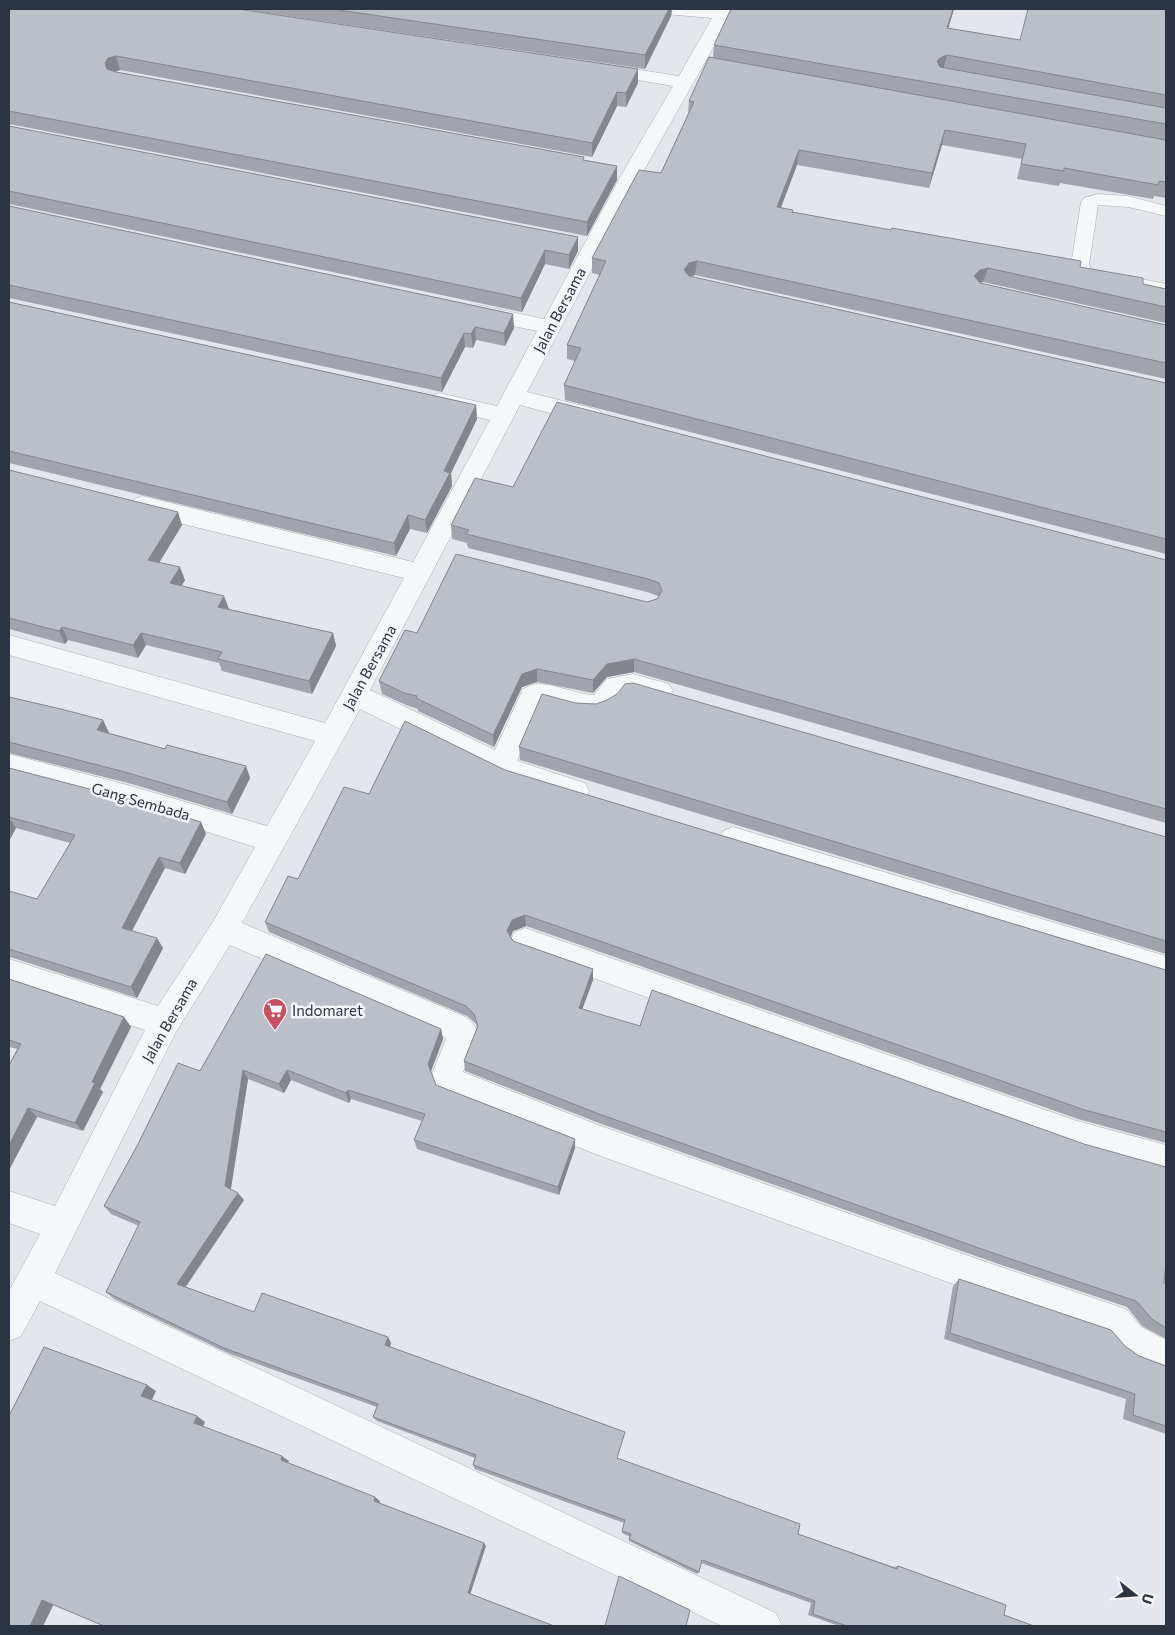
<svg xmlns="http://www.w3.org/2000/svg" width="1175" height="1635" viewBox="0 0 1175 1635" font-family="Commissioner,sans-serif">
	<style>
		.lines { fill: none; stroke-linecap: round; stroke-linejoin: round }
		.service-casing { stroke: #a9adb5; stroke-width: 1 }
		.minor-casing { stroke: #a9adb5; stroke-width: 1 }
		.service { fill: #f6f7f9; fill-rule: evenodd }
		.minor { fill: #f6f7f9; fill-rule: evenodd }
		.wall { fill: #a1a4ac }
		.shaded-wall { fill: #83868c }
		.building { fill: #bbbfc8; stroke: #83868c }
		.labels { text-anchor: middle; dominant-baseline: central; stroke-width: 5; stroke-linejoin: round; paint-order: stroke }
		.street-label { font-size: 15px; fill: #2c3443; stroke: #f3f5f8 }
		.poi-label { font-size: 15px; fill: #2c3443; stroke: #f3f5f8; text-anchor: start }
	</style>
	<rect width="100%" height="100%" fill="#e4e6eb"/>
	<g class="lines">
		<!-- service casing -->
		<g class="service-casing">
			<path id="service" d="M 1098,194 L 1128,196 L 1166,206 L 1166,216 L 1128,207 L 1098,205 L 1089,265 L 1091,268 L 1100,271 L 1166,284 L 1166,296 L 1079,276 L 1071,265 L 1081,202 L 1084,198 Z"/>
		</g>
		<!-- minor casing -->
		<g class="minor-casing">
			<path id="minor" d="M 656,9 L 735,9 L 643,172 L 527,392 L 599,410 L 602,416 L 599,422 L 591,424 L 520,405 L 370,690 L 495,750 L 523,689 C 527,687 533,684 538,684 C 556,684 575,694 594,695 L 607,679 L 633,674 L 669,684 L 673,691 L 669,698 C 654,703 640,693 624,695 C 602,728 572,712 541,705 L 517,761 L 585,783 L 589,791 L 585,799 L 575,802 L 497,777 L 360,709 L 242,923 L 466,1017 L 474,1025 L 478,1035 L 463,1072 L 598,1125 L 989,1263 L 1126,1309 L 1141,1327 L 1166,1340 L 1166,1374 L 1131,1360 L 1117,1351 L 1103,1334 L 989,1297 L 598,1155 L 439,1092 L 432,1074 L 446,1039 L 444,1037 L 230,945 L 176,1032 L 55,1273 L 776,1613 L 782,1626 L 722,1626 L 40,1301 L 21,1336 L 9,1341 L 9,1291 L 40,1234 L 9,1223 L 9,1191 L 55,1206 L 145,1030 L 9,985 L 9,959 L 158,1006 L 214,920 L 255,847 L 131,808 L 9,776 L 9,754 L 131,786 L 267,826 L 315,741 L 9,655 L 9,635 L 325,723 L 404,578 L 142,514 L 134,511 L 130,505 L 134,499 L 142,496 L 413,562 L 490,420 L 431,406 L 428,401 L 431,396 L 439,393 L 497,406 L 537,331 L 470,317 L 467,312 L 470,307 L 478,305 L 544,319 L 623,172 L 673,86 L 602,74 L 596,73 L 593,69 L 596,65 L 602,64 L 679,76 L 712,18 L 665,14 L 659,13 Z
				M 733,827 L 1166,956 L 1166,982 L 723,847 L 719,839 L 723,831 Z
				M 525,928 L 1077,1121 L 1166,1145 L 1166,1176 L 1077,1151 L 515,950 L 510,941 L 515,932 Z"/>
		</g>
		<!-- service -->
		<use href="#service" class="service"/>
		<!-- minor -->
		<use href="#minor" class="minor"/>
	</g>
	<!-- wall -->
	<path class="wall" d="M 9,9 L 638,83 L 626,107 L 617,106 L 592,157 L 120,70 L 115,72 L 584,161 L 617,180 L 587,236 L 9,124 Z
		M 241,9 L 672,9 L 671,16 L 645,69 Z
		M 731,9 L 954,9 L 948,28 L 1020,40 L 1166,9 L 1166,198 L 1154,196 L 1153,199 L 1060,183 L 1059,186 L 1017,179 L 1022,159 L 942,145 L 929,188 L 797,165 L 781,208 L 793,210 L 793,212 L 1080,267 L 1143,284 L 1166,289 L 1166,323 L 983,282 L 980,283 L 1166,325 L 1166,379 L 695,275 L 690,277 L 1166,383 L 1166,554 L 565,400 L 564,385 L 575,361 L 567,359 L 567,345 L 600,275 L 592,273 L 592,258 L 661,173 L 688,114 L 689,101 L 713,58 L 714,45 Z
		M 9,126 L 578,251 L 569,269 L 545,264 L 522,312 L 9,204 Z
		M 9,206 L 514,328 L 505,346 L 476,340 L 473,348 L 465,347 L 442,392 L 9,298 Z
		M 9,302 L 476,405 L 477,419 L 451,473 L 452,486 L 427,533 L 410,529 L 396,556 L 9,463 Z
		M 9,470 L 182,525 L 159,562 L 185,580 L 181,586 L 229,609 L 333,633 L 336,646 L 312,694 L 222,671 L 219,663 L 146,645 L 138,658 L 68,640 L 65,644 L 9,629 Z
		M 513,487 L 1166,560 L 1166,823 L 634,672 L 607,677 L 593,693 L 537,682 L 522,687 L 494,747 L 418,711 L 418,709 L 406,705 L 382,694 L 379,681 L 417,633 L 647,602 L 657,599 L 658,598 L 658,596 L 647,592 L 468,548 L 467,543 L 452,539 L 451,525 Z
		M 9,697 L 103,720 L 109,733 L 165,749 L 246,766 L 250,778 L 232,814 L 132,784 L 9,753 Z
		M 575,703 L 1166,837 L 1166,954 L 520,760 L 519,747 Z
		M 9,768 L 201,822 L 206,834 L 185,874 L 165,868 L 132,931 L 163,948 L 137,998 L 10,957 L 9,958 L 9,891 L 37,899 L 70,843 L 16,828 L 9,841 Z
		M 505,770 L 1166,970 L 1166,1143 L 1078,1119 L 526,926 L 513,931 L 511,937 L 513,941 L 593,969 L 593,980 L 582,1009 L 1166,1284 L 1166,1339 L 1142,1326 L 1127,1307 L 990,1261 L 599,1123 L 465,1071 L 464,1061 L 477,1028 L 476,1024 L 467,1016 L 269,932 L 265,922 L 298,879 L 369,794 Z
		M 9,979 L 124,1017 L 131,1027 L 100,1089 L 103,1092 L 83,1131 L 37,1117 L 9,1170 L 9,1065 L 17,1049 L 9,1047 Z
		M 441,1029 L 443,1039 L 431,1072 L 436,1085 L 575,1139 L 575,1148 L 559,1195 L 417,1149 L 414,1140 L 422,1121 L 351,1099 L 349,1103 L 291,1080 L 284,1093 L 248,1079 L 231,1189 L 244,1200 L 186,1287 L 254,1312 L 388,1337 L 391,1343 L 390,1347 L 625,1432 L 617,1458 L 798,1534 L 894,1567 L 898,1566 L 1004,1615 L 1034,1626 L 839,1626 L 808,1615 L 811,1603 L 701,1563 L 699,1572 L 697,1574 L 629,1541 L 630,1537 L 622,1533 L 624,1523 L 475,1469 L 473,1465 L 475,1458 L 377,1421 L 373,1417 L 377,1407 L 230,1354 L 114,1299 L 106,1292 L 139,1226 L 111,1214 L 104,1206 L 200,1071 Z
		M 959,1279 L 1125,1346 L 1139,1356 L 1166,1366 L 1166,1434 L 1123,1419 L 1126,1399 L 944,1339 L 953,1286 Z"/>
	<!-- shaded-wall -->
	<path class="shaded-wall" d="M 669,9 L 672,9 L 671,16 L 645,69 L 645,55 Z
		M 953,9 L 954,9 L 944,43 L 947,28 Z
		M 947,55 L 943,70 L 936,72 L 937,61 L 940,58 Z
		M 116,56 L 120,70 L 112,72 L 109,77 L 105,63 L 108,58 Z
		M 638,69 L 638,83 L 626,107 L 626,93 Z
		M 617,92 L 617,106 L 592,157 L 592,143 Z
		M 945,130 L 942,145 L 929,188 L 932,173 Z
		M 799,150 L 797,165 L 775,222 L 777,207 Z
		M 617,166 L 617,180 L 587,236 L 587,222 Z
		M 578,237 L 578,251 L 569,269 L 569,255 Z
		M 545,250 L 545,264 L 522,312 L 521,298 Z
		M 697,261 L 695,275 L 687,277 L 684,270 L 689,263 Z
		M 988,268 L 983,282 L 975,284 L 974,276 L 980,270 Z
		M 513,314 L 514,328 L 505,346 L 504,333 Z
		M 475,327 L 476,340 L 473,348 L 471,334 Z
		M 464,333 L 465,347 L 442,392 L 441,378 Z
		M 476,405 L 477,419 L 451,473 L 452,486 L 427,533 L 425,520 L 444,471 Z
		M 178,512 L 182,525 L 153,573 L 148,560 Z
		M 408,515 L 410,529 L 396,556 L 394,543 Z
		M 180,567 L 185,580 L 175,596 L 170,583 Z
		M 224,596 L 229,609 L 218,607 Z
		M 62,627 L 68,640 L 65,644 L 59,631 Z
		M 141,633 L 146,645 L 138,658 L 133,645 Z
		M 333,633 L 336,646 L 312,694 L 309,681 Z
		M 634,659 L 634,672 L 607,677 L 593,693 L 593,680 L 607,664 Z
		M 537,669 L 537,682 L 522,687 L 494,747 L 493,735 L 522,674 Z
		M 103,720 L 109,733 L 103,743 L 97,730 Z
		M 246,766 L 250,778 L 232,814 L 227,802 Z
		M 9,817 L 16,828 L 9,841 Z
		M 201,822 L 206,834 L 185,874 L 180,863 Z
		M 159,857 L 165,868 L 128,938 L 122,928 Z
		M 525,915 L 526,926 L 513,931 L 508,942 L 507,931 L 512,920 Z
		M 157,938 L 163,948 L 137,998 L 131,987 Z
		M 593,969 L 593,980 L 579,1018 L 579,1008 Z
		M 124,1017 L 131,1027 L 100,1089 L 103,1092 L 83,1131 L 75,1123 L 92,1082 Z
		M 441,1029 L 443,1039 L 430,1073 L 428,1064 Z
		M 243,1070 L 248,1079 L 230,1194 L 225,1186 Z
		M 287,1070 L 291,1080 L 284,1093 L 279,1084 Z
		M 348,1090 L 351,1099 L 349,1103 L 346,1093 Z
		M 28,1108 L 37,1117 L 9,1170 L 9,1145 Z
		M 575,1139 L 575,1148 L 559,1195 L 558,1187 Z
		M 238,1193 L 244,1200 L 183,1290 L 177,1284 Z
		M 388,1337 L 391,1343 L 388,1351 L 385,1345 Z
		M 147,1385 L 156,1391 L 151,1402 L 141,1396 Z
		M 197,1416 L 205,1422 L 202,1429 L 194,1423 Z
		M 282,1456 L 289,1461 L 287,1465 L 281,1460 Z
		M 375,1497 L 380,1501 L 379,1505 L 374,1501 Z
		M 484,1543 L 486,1546 L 470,1595 L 468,1593 Z
		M 42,1600 L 55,1602 L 43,1626 L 30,1626 Z"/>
	<!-- building -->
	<path class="building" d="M 9,9 L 238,9 L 638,69 L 626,93 L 617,92 L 592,143 L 116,56 L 108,58 L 105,63 L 107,69 L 116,72 L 584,157 L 583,160 L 617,166 L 587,222 L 9,111 Z
		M 332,9 L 669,9 L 645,55 Z
		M 731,9 L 953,9 L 947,28 L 1020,40 L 1028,9 L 1166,9 L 1166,95 L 947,55 L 940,58 L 937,61 L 940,67 L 1166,108 L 1166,124 L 714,45 Z
		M 709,57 L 1166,140 L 1166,182 L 1159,181 L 1158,185 L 1064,168 L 1064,171 L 1021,164 L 1026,144 L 945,130 L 932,173 L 799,150 L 777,207 L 793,210 L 792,212 L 891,230 L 892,228 L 1081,261 L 1080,267 L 1143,278 L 1143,284 L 1166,289 L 1166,307 L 988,268 L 980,270 L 974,276 L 980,283 L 1166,325 L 1166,363 L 697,261 L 689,263 L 684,270 L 689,276 L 1166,383 L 1166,539 L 564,385 L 581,348 L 567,345 L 606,261 L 592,258 L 639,170 L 661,173 L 694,102 L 689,101 Z
		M 9,126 L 578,237 L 569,255 L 545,250 L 521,298 L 9,191 Z
		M 9,206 L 513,314 L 504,333 L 475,327 L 471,334 L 464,333 L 441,378 L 9,285 Z
		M 9,302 L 476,405 L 444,471 L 450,473 L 425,520 L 408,515 L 394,543 L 9,451 Z
		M 557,402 L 1166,560 L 1166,809 L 634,659 L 607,664 L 593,680 L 537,669 L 522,674 L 493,735 L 416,698 L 417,696 L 404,693 L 379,681 L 405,630 L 417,633 L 456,554 L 647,602 L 657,599 L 662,591 L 659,583 L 648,579 L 466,534 L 469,530 L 451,525 L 475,478 L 513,487 Z
		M 9,470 L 178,512 L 148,560 L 180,567 L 170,583 L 224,596 L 218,607 L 333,633 L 309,681 L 218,659 L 222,652 L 141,633 L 133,645 L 62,627 L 59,631 L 9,618 Z
		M 633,683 L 1166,837 L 1166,941 L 519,747 L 542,694 L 575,703 L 596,704 L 607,700 L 617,694 L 625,684 Z
		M 9,697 L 61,709 L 103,720 L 97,730 L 165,749 L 167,745 L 246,766 L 227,802 L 125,772 L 9,742 Z
		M 405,721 L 505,770 L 1166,970 L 1166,1132 L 1085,1110 L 525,915 L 512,920 L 507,931 L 513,941 L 593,969 L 579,1008 L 640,1026 L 652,990 L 1084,1144 L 1166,1167 L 1166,1261 L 1164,1283 L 1166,1284 L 1166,1328 L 1152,1319 L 1136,1301 L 996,1254 L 599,1114 L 464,1061 L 478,1026 L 474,1014 L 466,1006 L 265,922 L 288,876 L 298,879 L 344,787 L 369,794 Z
		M 9,768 L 124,798 L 201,822 L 180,863 L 159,857 L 122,928 L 157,938 L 131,987 L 9,949 L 9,891 L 37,899 L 75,835 L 9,817 Z
		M 266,954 L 441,1029 L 428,1064 L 436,1085 L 575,1139 L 558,1187 L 414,1140 L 425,1114 L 348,1090 L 346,1093 L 287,1070 L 279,1084 L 243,1070 L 225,1186 L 238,1193 L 177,1284 L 254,1312 L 262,1293 L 388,1337 L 385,1345 L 625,1432 L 617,1458 L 800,1524 L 798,1534 L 897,1569 L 898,1566 L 1006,1605 L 1004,1615 L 1034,1626 L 847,1626 L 813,1614 L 815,1601 L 702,1560 L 699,1572 L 629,1539 L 631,1534 L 622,1531 L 625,1520 L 473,1465 L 476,1455 L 373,1417 L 378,1404 L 224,1348 L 106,1292 L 140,1222 L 104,1206 L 137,1146 L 178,1063 L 200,1071 Z
		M 9,979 L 124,1017 L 92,1082 L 95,1083 L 75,1123 L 28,1108 L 9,1145 L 9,1065 L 21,1044 L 9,1040 Z
		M 959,1279 L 1111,1330 L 1125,1346 L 1139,1356 L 1166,1366 L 1166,1426 L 1133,1415 L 1135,1394 L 950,1333 Z
		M 44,1347 L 147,1385 L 141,1396 L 197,1416 L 194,1423 L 282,1456 L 281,1460 L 375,1497 L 374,1501 L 484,1543 L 468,1593 L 554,1626 L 104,1626 L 42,1600 L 30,1626 L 9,1626 L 9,1416 Z
		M 619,1576 L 690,1610 L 686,1626 L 605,1626 Z"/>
	<!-- icons -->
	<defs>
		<g id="supermarket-pin" transform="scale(1.25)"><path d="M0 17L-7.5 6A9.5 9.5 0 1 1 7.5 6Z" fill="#ca4f5e" stroke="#f3f5f8"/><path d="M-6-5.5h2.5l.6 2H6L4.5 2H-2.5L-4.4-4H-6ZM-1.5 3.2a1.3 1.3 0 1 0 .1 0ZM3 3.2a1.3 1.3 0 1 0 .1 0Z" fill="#fff"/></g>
	</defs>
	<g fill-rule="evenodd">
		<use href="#supermarket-pin" x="275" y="1010"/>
	</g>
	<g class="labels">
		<!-- street labels -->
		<g class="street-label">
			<text transform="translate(559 310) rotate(-62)">Jalan Bersama</text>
			<text transform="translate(369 667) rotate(-61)">Jalan Bersama</text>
			<text transform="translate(141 801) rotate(16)">Gang Sembada</text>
			<text transform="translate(169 1020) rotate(-60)">Jalan Bersama</text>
		</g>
		<!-- poi labels -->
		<g class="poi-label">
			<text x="292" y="1010">Indomaret</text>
		</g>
	</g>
	<!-- border -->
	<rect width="1175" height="1635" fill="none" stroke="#2c3443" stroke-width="20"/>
	<!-- north arrow -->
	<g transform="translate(1135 1595) rotate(107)" stroke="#f3f5f8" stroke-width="4" paint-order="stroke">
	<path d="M0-4L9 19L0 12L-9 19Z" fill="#2c3443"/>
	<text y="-8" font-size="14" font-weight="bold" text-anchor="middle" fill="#2c3443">U</text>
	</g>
</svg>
